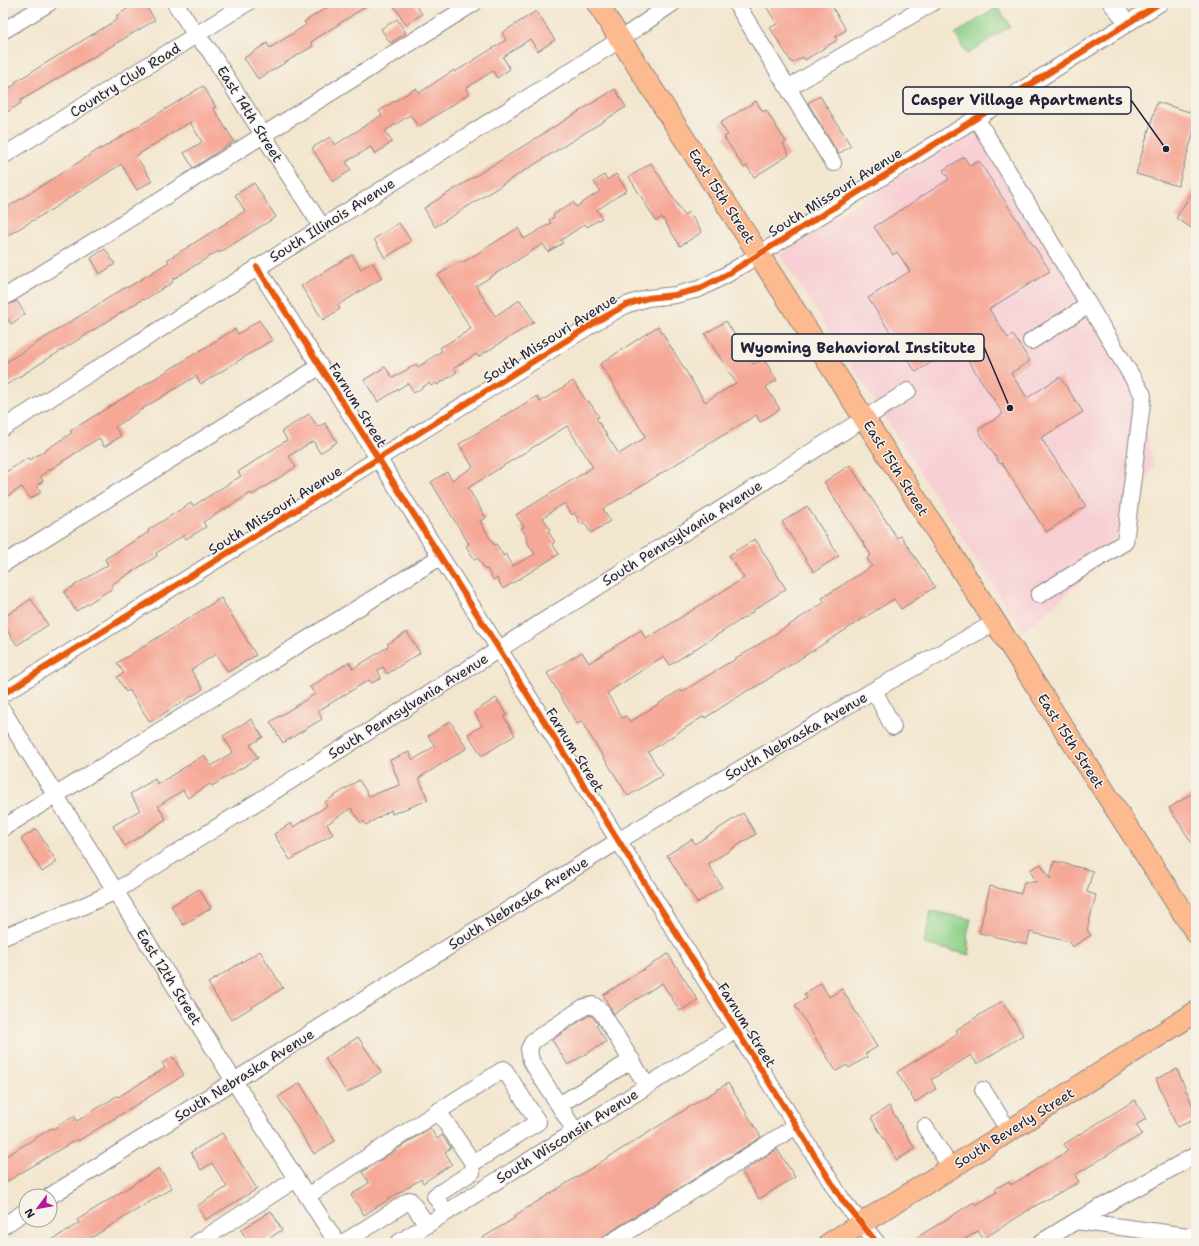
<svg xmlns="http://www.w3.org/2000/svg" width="1199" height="1246" viewBox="0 0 1199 1246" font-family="'Shantell Sans',sans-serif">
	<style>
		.built { fill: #f7cfd4 }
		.green { fill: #8ed189; stroke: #587a62 }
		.building { fill: #f6a897; fill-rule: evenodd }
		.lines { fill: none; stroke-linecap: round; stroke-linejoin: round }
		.minor-casing { stroke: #8a8485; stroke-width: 18 }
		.major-casing { stroke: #8a8485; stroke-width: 23 }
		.minor { stroke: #fff; stroke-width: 16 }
		.major { stroke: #fcba8e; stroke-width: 21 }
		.cycleway-casing { stroke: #f7f3e8; stroke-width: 8 }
		.cycleway { stroke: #e8590c; stroke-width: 6 }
		.labels { text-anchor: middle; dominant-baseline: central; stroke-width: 3; stroke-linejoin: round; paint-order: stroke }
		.street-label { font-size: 14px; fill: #22223b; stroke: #f7f3e8 }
		.leader { fill: none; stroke: #22223b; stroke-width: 1.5 }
		.callout-dot { fill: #22223b; stroke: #f7f3e8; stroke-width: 1.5 }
		.callout { fill: #f7f3e8; stroke: #22223b; stroke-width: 1.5 }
		.callout-label { font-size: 15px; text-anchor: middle; font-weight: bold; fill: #22223b }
	</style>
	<rect width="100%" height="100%" fill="#f7f3e8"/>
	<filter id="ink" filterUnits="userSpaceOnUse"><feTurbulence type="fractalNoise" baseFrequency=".025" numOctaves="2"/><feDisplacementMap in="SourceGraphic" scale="8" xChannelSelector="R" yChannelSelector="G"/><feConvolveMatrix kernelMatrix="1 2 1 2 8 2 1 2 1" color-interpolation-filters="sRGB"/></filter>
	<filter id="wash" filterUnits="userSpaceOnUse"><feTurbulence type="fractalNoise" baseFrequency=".012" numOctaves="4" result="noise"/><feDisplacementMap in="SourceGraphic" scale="16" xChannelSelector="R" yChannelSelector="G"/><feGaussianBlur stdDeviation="0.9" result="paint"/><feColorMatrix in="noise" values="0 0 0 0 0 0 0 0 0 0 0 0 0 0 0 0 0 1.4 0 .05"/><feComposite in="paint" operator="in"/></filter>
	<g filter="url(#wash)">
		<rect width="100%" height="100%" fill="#f3e6cf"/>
		<!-- built -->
		<path class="built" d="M 983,122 L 1129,351 L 1154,466 L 1104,561 L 1023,632 L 780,254 Z"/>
		<!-- green -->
		<path class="green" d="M 998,7 L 1010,26 L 967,54 L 955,34 Z
			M 931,911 L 971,919 L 967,935 L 970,955 L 924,944 Z"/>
		<g id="blocks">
			<!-- building -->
			<path class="building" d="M 137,3 L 144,3 L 155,20 L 20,101 L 21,103 L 3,115 L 3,92 L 16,84 L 15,82 L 118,19 L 116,16 Z
				M 334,3 L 371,3 L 311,42 L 313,46 L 258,79 L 244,58 L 267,43 L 270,48 L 306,25 L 304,22 Z
				M 392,3 L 414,3 L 422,14 L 406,25 Z
				M 764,3 L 830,3 L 846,30 L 835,37 L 837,40 L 805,60 L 803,57 L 792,63 L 770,28 L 777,24 Z
				M 536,11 L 555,40 L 538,51 L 530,39 L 503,57 L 510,69 L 497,78 L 493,71 L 466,88 L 469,94 L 418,127 L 410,115 L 385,131 L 392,142 L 375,154 L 371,147 L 346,162 L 351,170 L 333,182 L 312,148 L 330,137 L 335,145 L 382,115 L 379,111 L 416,88 L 419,93 L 454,70 L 455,72 L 506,40 L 502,33 Z
				M 397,19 L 406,33 L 390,43 L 381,29 Z
				M 203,86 L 216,107 L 213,108 L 234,141 L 193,168 L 184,153 L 202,142 L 190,122 L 136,156 L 152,181 L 137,190 L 121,164 L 54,208 L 3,238 L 3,210 L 101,148 L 101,149 Z
				M 615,89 L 626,107 L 435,227 L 424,208 Z
				M 820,96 L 851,146 L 838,154 L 808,103 Z
				M 756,101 L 763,112 L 766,110 L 786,142 L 783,144 L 789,155 L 754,177 L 747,166 L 744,168 L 724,137 L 728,135 L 720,123 Z
				M 1157,102 L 1196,114 L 1196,124 L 1178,186 L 1136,174 Z
				M 964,157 L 970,166 L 979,161 L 1050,271 L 989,309 L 1008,338 L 1013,335 L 1030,361 L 1011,373 L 1027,398 L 1060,377 L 1083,412 L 1041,438 L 1086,506 L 1046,532 L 1002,463 L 1000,464 L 978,430 L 1003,414 L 958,345 L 916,372 L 868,298 L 910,271 L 897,252 L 893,255 L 874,227 L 949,179 L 943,170 Z
				M 651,163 L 684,215 L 689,212 L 702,232 L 680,246 L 662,217 L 656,221 L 629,177 Z
				M 616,174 L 627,190 L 597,210 L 602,218 L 587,227 L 585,224 L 561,240 L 563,243 L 548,252 L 543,244 L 476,286 L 495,316 L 520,300 L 534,322 L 478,357 L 476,354 L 454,368 L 457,372 L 437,385 L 436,383 L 431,386 L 429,383 L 414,393 L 408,383 L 378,402 L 364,380 L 385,367 L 393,378 L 416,364 L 418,367 L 442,351 L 440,348 L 471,329 L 438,275 L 461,261 L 462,263 L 518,228 L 524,239 L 551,223 L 549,220 L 554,217 L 553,215 L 573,202 L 576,207 L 600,191 L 594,182 L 604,175 L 607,180 Z
				M 254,183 L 276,217 L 219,253 L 218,251 L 172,280 L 173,282 L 144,300 L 143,299 L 3,387 L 3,364 L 126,287 L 127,288 L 169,262 L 167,260 L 245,211 L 235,195 Z
				M 1196,186 L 1196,231 L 1176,218 Z
				M 399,223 L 411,241 L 385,258 L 374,239 Z
				M 105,249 L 115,264 L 100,274 L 91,258 Z
				M 352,255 L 361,269 L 372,262 L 382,278 L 338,305 L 340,309 L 323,320 L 301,286 Z
				M 17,301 L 25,314 L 11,324 L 3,312 L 3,307 Z
				M 259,320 L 272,340 L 201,384 L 196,376 L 147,406 L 115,427 L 121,436 L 104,447 L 99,438 L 40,476 L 43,481 L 37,485 L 41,492 L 30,499 L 22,487 L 3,499 L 3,474 L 28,458 L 30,460 L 72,433 L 70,431 L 235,329 L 238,334 Z
				M 726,321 L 753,364 L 763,358 L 777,380 L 766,387 L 780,409 L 760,422 L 756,415 L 603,509 L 610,521 L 591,533 L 584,523 L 581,524 L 574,513 L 572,515 L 565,503 L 552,511 L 543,518 L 550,529 L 548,531 L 555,542 L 552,544 L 559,554 L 503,589 L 497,578 L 494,580 L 487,569 L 485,570 L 478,558 L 475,560 L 466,546 L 469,544 L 431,482 L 447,472 L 452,480 L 473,467 L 459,444 L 537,396 L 540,402 L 573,381 L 587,402 L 589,401 L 599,417 L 596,418 L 619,454 L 646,437 L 600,364 L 658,326 L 705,402 L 736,383 L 705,334 ZM 567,426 L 593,467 L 516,515 L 524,527 L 521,528 L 529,540 L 527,542 L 535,554 L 513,566 L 506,554 L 504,556 L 496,544 L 494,545 L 480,521 L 486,518 L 468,488 Z
				M 309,414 L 318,427 L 325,423 L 337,442 L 320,453 L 313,441 L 289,456 L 296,467 L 252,495 L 251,493 L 203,522 L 206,527 L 186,539 L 184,535 L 156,553 L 157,556 L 111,585 L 113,588 L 76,611 L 64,592 L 108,565 L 105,559 L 149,532 L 148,530 L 191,503 L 193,506 L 241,476 L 238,472 L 287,440 L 282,431 Z
				M 850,465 L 897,538 L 901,536 L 935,587 L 901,609 L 894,599 L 751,690 L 750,689 L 705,718 L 704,716 L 648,752 L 663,775 L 628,796 L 581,721 L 577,724 L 547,673 L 582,652 L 589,663 L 641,630 L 646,639 L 744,578 L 729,555 L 755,539 L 786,589 L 752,611 L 753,612 L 670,665 L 664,656 L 607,693 L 622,718 L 626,716 L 630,722 L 680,690 L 682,692 L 728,663 L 728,664 L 825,602 L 822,598 L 872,566 L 867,558 L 871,555 L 824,482 Z
				M 807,506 L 839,556 L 814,572 L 782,522 Z
				M 221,598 L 256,655 L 228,672 L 216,654 L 191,670 L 203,689 L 150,722 L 129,690 L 126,692 L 117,677 L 124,673 L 117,663 Z
				M 31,599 L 48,625 L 17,645 L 7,630 L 3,632 L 3,618 Z
				M 407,632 L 420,653 L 387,674 L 383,667 L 378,670 L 381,678 L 372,683 L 369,680 L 318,711 L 322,719 L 283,743 L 270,722 L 315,694 L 310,687 L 349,662 L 353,669 L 389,646 L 387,644 Z
				M 496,698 L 507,715 L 504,717 L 515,735 L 482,756 L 468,734 L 482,726 L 474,712 Z
				M 251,719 L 263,737 L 250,745 L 258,758 L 212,786 L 210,784 L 188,798 L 183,790 L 158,806 L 166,819 L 125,846 L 113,826 L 140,810 L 130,794 L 155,779 L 158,784 L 204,755 L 211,766 L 233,752 L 223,736 Z
				M 450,721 L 467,748 L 419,778 L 428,800 L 392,814 L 391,810 L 366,825 L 363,821 L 361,823 L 351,808 L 327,824 L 333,834 L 290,860 L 274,834 L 291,823 L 293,827 L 327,806 L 325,802 L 359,780 L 369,796 L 400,785 L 390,760 L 409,752 L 413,760 L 435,746 L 428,736 Z
				M 1191,794 L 1196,801 L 1196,849 L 1169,808 Z
				M 743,813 L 756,834 L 708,864 L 722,887 L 697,903 L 667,855 L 692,839 L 695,844 Z
				M 36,829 L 57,862 L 42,872 L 21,839 Z
				M 1054,861 L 1093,871 L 1087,892 L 1096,895 L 1087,930 L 1091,935 L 1072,947 L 1069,942 L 1030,932 L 1027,944 L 979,933 L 990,886 L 1021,894 L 1024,882 L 1036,882 L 1030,870 L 1041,864 L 1050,879 Z
				M 199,889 L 211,908 L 183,925 L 171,906 Z
				M 260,951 L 283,988 L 231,1020 L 208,983 Z
				M 668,954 L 698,1000 L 680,1011 L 662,983 L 614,1014 L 603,995 Z
				M 821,983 L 829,997 L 842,989 L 877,1047 L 865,1054 L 867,1057 L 849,1068 L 847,1065 L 836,1071 L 795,1005 L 807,998 L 804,994 Z
				M 1002,1001 L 1023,1035 L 977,1064 L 971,1055 L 931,1080 L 936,1089 L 915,1102 L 897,1072 L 958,1034 L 956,1030 Z
				M 591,1015 L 598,1024 L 596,1025 L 606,1042 L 568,1065 L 552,1040 L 588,1016 Z
				M 358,1037 L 381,1072 L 347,1093 L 325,1058 Z
				M 173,1057 L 184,1075 L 78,1141 L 77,1139 L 3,1184 L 3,1158 L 52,1128 L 53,1129 L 74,1116 L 77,1121 L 117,1096 L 118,1097 L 165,1068 L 162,1063 Z
				M 1177,1069 L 1196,1113 L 1196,1119 L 1177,1127 L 1156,1079 Z
				M 300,1083 L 335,1141 L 314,1154 L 278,1097 Z
				M 728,1083 L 761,1137 L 605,1235 L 601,1241 L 598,1243 L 474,1243 L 515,1218 L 514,1216 Z
				M 1135,1100 L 1146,1119 L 1136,1125 L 1142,1134 L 1075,1175 L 1079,1182 L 1035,1206 L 983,1239 L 978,1231 L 958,1243 L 908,1243 L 974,1202 L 976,1205 L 997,1192 L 995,1189 L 1009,1181 L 1011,1185 L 1068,1151 L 1064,1144 Z
				M 889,1106 L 915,1149 L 897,1160 L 871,1118 Z
				M 430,1128 L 437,1139 L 442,1135 L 451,1148 L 445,1152 L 452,1164 L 423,1183 L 421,1179 L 364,1215 L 351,1195 L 369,1183 L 362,1172 Z
				M 222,1133 L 257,1189 L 205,1220 L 197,1206 L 227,1187 L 212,1163 L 201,1170 L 191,1152 Z
				M 777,1149 L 795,1177 L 759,1199 L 742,1172 Z
				M 159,1168 L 172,1188 L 83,1243 L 47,1243 L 79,1223 L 77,1220 Z
				M 271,1211 L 282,1230 L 262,1243 L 249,1243 L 241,1230 Z"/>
		</g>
	</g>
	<g filter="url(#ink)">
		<use href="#blocks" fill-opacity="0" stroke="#8a8485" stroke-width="1"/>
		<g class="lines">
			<!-- minor casing -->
			<g class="minor-casing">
				<path id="minor" d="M 175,3 L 196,35 L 209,50 L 322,227
					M 736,3 L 788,88 L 833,163
					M 1111,3 L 1128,23
					M 3,31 L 49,3
					M 788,88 L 932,3
					M 976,118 L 1143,395 L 1125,542 L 1039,595
					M 3,156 L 247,3
					M 257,267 L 499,649 L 843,1201 L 877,1243
					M 3,298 L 474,3
					M 1031,341 L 1089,305
					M 3,428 L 621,39 L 673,3
					M 3,564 L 319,367
					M 874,690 L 893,727
					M 3,694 L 599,320 L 626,305 L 648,298 L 675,295 L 699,289 L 726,275 L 1160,3
					M 3,711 L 234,1081 L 337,1243
					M 3,828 L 440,557
					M 3,937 L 81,907 L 116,891 L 908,391
					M 983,1090 L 1009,1131
					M 559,1105 L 632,1060
					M 925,1127 L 951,1168
					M 575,1131 L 531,1061 L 529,1049 L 533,1041 L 584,1007 L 593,1005 L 601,1011 L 647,1086
					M 50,1196 L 618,841 L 874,690 L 994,623
					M 307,1196 L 504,1069 L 538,1122 L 473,1163 L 438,1111
					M 446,1212 L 435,1196 L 472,1172
					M 1076,1221 L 1196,1237
					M 3,1226 L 26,1211
					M 197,1243 L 296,1179
					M 343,1243 L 410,1200 L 427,1225
					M 398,1243 L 736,1030
					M 610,1243 L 796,1126
					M 1040,1243 L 1076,1221 L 1196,1155"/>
			</g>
			<!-- major casing -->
			<g class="major-casing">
				<path id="major" d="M 597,3 C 798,313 995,624 1196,933
					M 830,1243 L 962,1161 L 1196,1012"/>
			</g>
			<!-- minor -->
			<use href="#minor" class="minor"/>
			<!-- major -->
			<use href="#major" class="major"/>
			<!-- cycleway casing -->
			<g class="cycleway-casing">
				<path id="cycleway" d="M 257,267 L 499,649 L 843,1201 L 877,1243
					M 3,694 L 599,320 L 626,305 L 648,298 L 675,295 L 699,289 L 726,275 L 1160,3"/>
			</g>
			<!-- cycleway -->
			<use href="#cycleway" class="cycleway"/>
		</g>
	</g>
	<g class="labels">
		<!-- street labels -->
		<g class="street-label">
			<text transform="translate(125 80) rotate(-32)">Country Club Road</text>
			<text transform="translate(250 114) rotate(58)">East 14th Street</text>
			<text transform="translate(835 192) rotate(-32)">South Missouri Avenue</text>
			<text transform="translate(722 196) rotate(57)">East 15th Street</text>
			<text transform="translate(332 220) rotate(-32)">South Illinois Avenue</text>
			<text transform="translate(550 338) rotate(-32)">South Missouri Avenue</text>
			<text transform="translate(358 405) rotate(58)">Farnum Street</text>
			<text transform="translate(896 468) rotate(58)">East 15th Street</text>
			<text transform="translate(275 510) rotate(-32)">South Missouri Avenue</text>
			<text transform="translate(682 533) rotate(-32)">South Pennsylvania Avenue</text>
			<text transform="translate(408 706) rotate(-32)">South Pennsylvania Avenue</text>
			<text transform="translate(796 736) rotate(-30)">South Nebraska Avenue</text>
			<text transform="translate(1071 741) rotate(57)">East 15th Street</text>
			<text transform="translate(575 750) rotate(58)">Farnum Street</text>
			<text transform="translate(518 903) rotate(-32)">South Nebraska Avenue</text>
			<text transform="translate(169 977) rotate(58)">East 12th Street</text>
			<text transform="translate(747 1025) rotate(58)">Farnum Street</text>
			<text transform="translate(244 1075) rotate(-32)">South Nebraska Avenue</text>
			<text transform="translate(1014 1128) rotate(-32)">South Beverly Street</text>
			<text transform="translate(567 1136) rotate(-32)">South Wisconsin Avenue</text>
		</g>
	</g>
	<!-- callouts -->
	<path class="leader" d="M1166 149L1131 100M1010 408L984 347"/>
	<g class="callout-dot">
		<circle cx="1166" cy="149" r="4"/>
		<circle cx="1010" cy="408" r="4"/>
	</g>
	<g class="callout">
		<rect x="903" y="87" width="228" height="27" rx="4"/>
		<rect x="732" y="334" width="252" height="27" rx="4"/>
	</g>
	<g class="callout-label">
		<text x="1017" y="105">Casper Village Apartments</text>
		<text x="858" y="353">Wyoming Behavioral Institute</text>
	</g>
	<!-- margin -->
	<rect width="1199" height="1246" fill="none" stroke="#f7f3e8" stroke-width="16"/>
	<!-- north arrow -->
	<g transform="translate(38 1208) rotate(238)"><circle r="19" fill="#f7f3e8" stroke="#a29fa3"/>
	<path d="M0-3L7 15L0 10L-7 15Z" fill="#b5179e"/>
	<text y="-6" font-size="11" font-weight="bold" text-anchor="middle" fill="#22223b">N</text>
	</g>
</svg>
